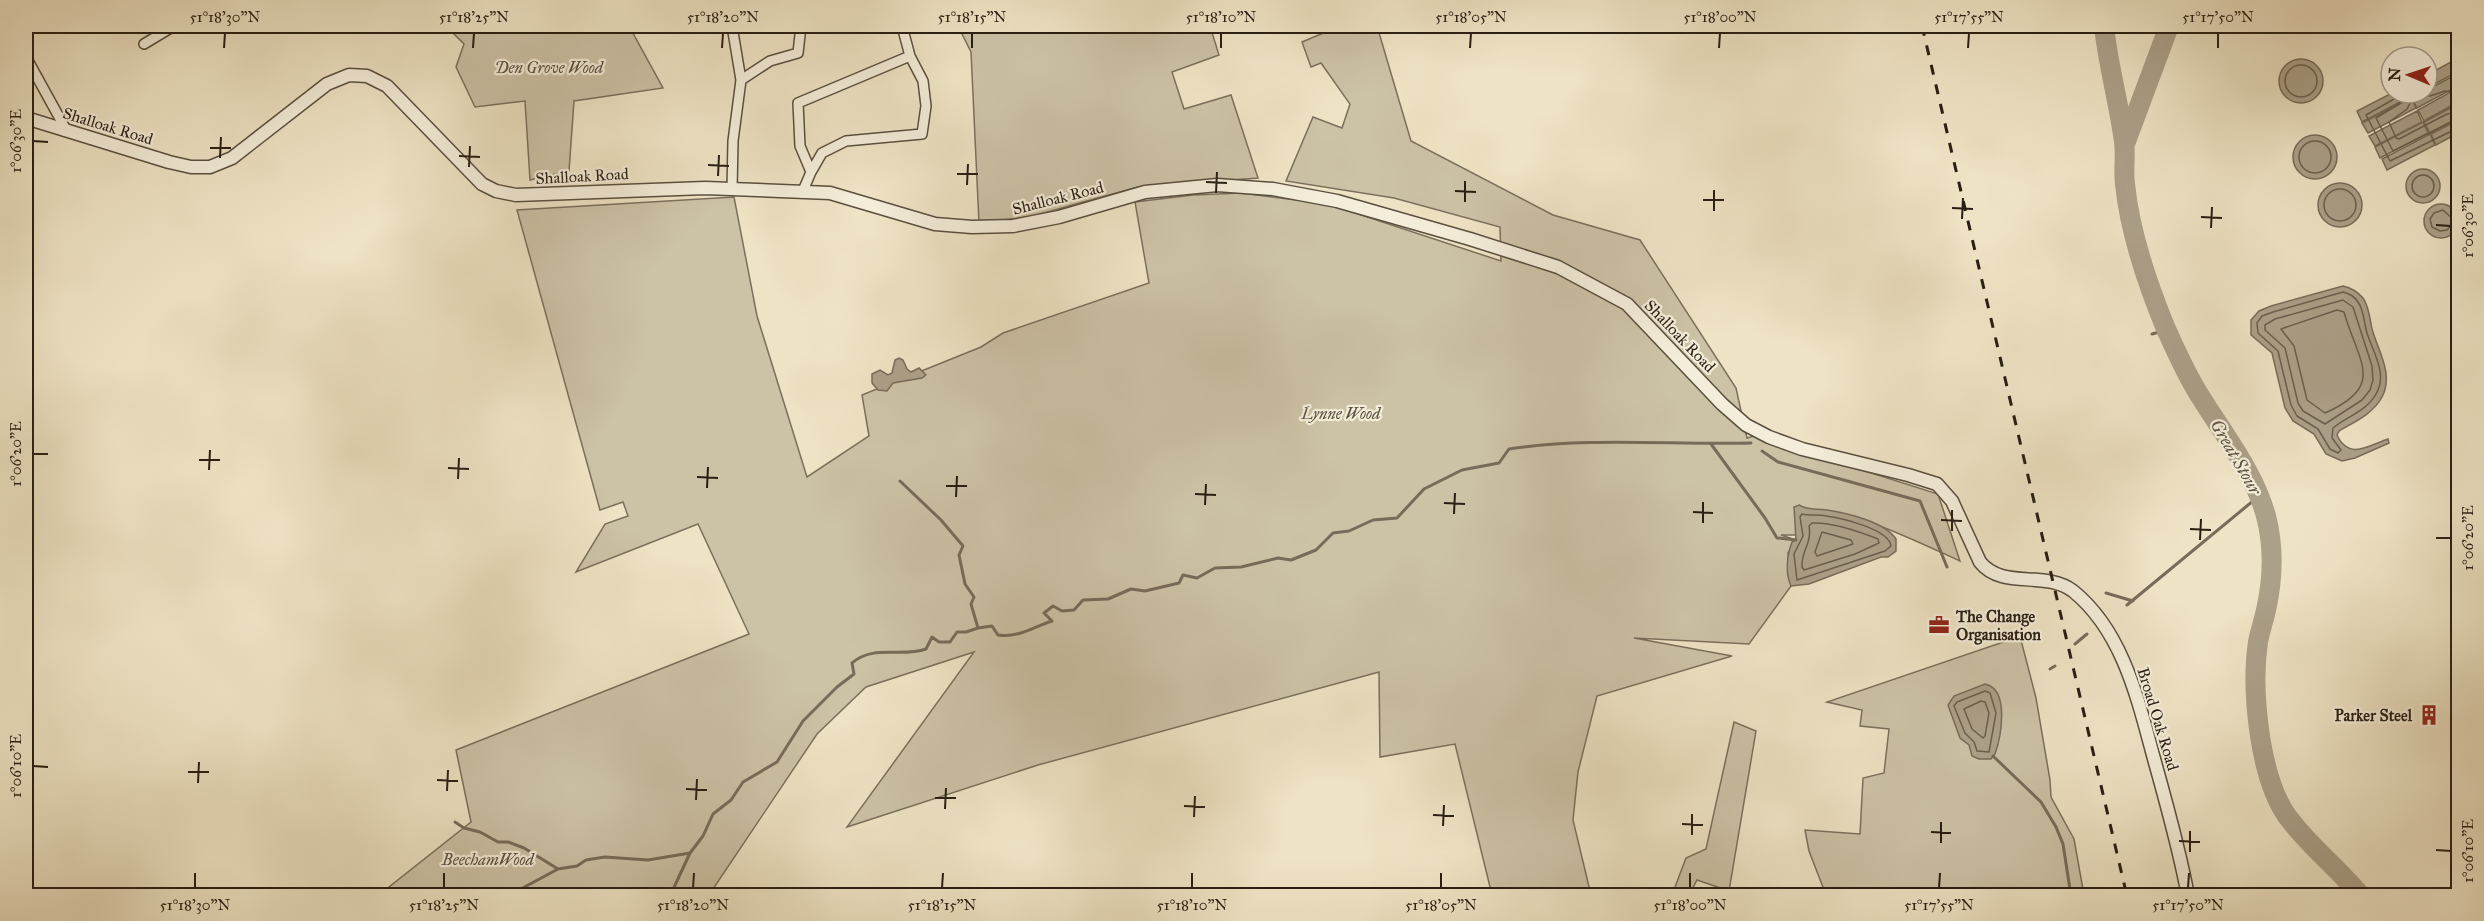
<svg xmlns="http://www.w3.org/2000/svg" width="2484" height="921" viewBox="0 0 2484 921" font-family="'IM FELL Great Primer',serif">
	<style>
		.green { fill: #ccc2a6; stroke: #7a705c; stroke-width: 1.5 }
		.water { fill: #aba088; stroke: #776c59; stroke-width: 1.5 }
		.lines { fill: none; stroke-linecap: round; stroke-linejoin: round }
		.shore { stroke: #6a5f4e; stroke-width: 1.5 }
		.stream { stroke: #776c59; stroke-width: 3 }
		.river { stroke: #aba088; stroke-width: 20 }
		.minor-casing { stroke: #5a4f3f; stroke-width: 12 }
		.tertiary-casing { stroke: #5a4f3f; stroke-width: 15 }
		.minor { stroke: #f4edd9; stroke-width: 9 }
		.tertiary { stroke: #f4edd9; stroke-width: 12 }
		.rail { stroke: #281e13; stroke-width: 3; stroke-dasharray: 10 10; stroke-linecap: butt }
		.ticks { fill: none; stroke: #281e13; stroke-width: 2 }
		.labels { text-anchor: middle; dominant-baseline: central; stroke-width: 4.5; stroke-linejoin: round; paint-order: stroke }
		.park-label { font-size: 16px; font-style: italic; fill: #594f3f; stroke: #f4edd9 }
		.street-label { font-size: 16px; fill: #281e13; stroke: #f4edd9 }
		.poi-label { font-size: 16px; font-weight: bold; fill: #281e13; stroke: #f4edd9; text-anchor: start }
		.water-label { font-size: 18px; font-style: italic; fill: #5c5242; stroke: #f4edd9 }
		.neatline { fill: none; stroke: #281e13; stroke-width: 2 }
		.ticks-label { font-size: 15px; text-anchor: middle; fill: #281e13 }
	</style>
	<rect width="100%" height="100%" fill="#eee3c4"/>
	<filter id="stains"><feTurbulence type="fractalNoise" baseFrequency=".00333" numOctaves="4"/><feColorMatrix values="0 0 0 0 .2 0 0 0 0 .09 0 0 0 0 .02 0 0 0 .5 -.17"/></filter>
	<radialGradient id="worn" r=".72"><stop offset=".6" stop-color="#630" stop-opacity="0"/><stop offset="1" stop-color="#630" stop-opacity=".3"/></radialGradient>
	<!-- green -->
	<path class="green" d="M 446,26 L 629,26 L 663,88 L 574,101 L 569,171 L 530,180 L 525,101 L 475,107 L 456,67 L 464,44 Z
		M 958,26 L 965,26 L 968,33 L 985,28 L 985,26 L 1210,26 L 1219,55 L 1172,72 L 1184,109 L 1231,95 L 1258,178 L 1138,187 L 1029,217 L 979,223 L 971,52 Z
		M 1340,26 L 1377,26 L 1411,141 L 1553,215 L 1640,240 L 1736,388 L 1747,438 L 1754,436 L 1938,494 L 1960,561 C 1922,544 1849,507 1809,510 L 1797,535 L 1781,535 L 1796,540 L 1788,553 L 1791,586 L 1749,644 L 1634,638 L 1732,656 L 1597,696 L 1578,772 L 1573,820 L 1591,895 L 1492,895 L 1455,744 L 1380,757 L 1379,672 L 1038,765 L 847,827 L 974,652 L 866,687 L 817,734 L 709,895 L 387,896 L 384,891 L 471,822 L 456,750 L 749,634 L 698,524 L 576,572 L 605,524 L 628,516 L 623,502 L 600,510 L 517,210 L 734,197 L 757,316 L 807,477 L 869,436 L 862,395 L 981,347 L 1003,333 L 1149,283 L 1135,202 L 1193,195 L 1241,193 L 1328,204 L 1501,261 L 1500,227 L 1394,198 L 1286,181 L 1313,117 L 1342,128 L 1350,104 L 1321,63 L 1311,67 L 1302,42 Z
		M 2015,638 L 2021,640 L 2036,698 L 2050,780 L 2051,797 L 2074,839 L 2084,895 L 1826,895 L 1809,851 L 1805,830 L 1860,834 L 1863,778 L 1884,773 L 1889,729 L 1860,726 L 1862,710 L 1827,702 Z
		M 1734,722 L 1756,731 L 1729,891 L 1697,880 L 1689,895 L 1672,895 L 1686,858 L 1706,849 Z"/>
	<!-- water -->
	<path class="water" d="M2279 81a22 22 0 1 1 44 0a22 22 0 1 1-44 0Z
		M 2451,62 L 2457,72 L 2427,88 L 2427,75 Z
		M 2457,74 L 2458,86 L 2417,108 L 2412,98 L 2421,93 L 2427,93 L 2427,90 Z
		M 2458,88 L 2458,102 L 2424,121 L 2418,110 Z
		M 2392,93 L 2417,93 L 2362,122 L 2357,111 Z
		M 2411,98 L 2416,108 L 2368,133 L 2362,123 Z
		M 2458,104 L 2458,118 L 2430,133 L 2424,122 Z
		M 2417,111 L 2422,122 L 2375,146 L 2369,136 Z
		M 2458,120 L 2458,133 L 2436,145 L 2431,134 Z
		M 2423,122 L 2428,133 L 2380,158 L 2375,147 Z
		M 2430,134 L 2435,145 L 2387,170 L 2382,159 Z
		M2293 157a22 22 0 1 1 44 0a22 22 0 1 1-44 0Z
		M2406 186a17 17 0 1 1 34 0a17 17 0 1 1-34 0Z
		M2318 205a22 22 0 1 1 44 0a22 22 0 1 1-44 0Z
		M2424 221a17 17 0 1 1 34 0a17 17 0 1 1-34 0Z
		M 2343,286 C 2352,288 2357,291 2363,298 C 2369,306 2370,320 2372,329 C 2378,351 2394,374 2382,397 C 2373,414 2354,422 2339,431 L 2337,435 C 2349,461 2370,445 2388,439 L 2389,443 L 2355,458 L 2342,461 L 2326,454 L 2314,434 L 2293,421 L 2285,408 L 2272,353 L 2251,335 L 2251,320 L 2259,311 L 2271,306 Z
		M 899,358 L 903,360 L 907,369 L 911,372 L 919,368 L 926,375 L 922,378 L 893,383 L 887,391 L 878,390 L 872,383 L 872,374 L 880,370 L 888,375 L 892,373 L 895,360 Z
		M 1799,505 C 1809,511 1816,508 1827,510 C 1847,513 1885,522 1896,539 L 1896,551 L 1888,557 L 1881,557 L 1809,584 L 1791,586 C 1785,573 1787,555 1792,542 L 1796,540 L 1794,507 Z
		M 1985,684 C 2010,689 2001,737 1995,754 L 1991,759 L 1979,759 L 1972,756 L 1969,745 L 1960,738 L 1948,705 L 1954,696 Z"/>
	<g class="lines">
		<!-- shore -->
		<path class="shore" d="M2285 81a16 16 0 1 1 32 0a16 16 0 1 1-32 0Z
			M 2397,93 L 2394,99 L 2366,115 L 2390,161 L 2458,128
			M 2404,93 L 2399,104 L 2376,118 L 2393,151 L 2451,122 L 2458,121
			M 2458,93 L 2445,91 L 2430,96 L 2415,94 L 2407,109 L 2389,122 L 2396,138 L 2399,139 L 2447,114 L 2458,112
			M2299 157a16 16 0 1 1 32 0a16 16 0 1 1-32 0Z
			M2412 186a11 11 0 1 1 22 0a11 11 0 1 1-22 0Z
			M2324 205a16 16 0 1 1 32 0a16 16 0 1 1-32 0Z
			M 2443,210 L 2455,221 L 2447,230 L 2440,231 L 2432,227 L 2430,219 L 2434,213 Z
			M 2343,292 C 2350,294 2354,296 2358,302 C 2364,310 2364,323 2367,333 C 2373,352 2388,374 2376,394 C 2366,412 2347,416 2333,428 L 2332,438 L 2341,450 L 2338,453 L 2330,449 L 2318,429 L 2297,416 L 2291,405 L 2278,351 L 2258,333 L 2257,323 L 2262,316 L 2273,312 Z
			M 2343,300 L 2353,307 L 2372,366 L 2373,380 L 2370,390 L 2362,400 L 2325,424 L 2303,411 L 2298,403 L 2285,348 L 2265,330 L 2265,325 L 2275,319 Z
			M 2337,310 L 2344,312 C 2358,362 2387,386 2325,413 L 2307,400 L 2294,346 L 2281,329 Z
			M 1802,514 C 1810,516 1817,514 1826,516 C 1841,518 1889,529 1891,546 L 1885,551 L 1797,580 L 1794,554 L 1803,536 L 1800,517 Z
			M 1812,523 C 1833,522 1858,531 1878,539 L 1879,543 L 1855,554 L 1804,570 L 1802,567 C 1801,550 1812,545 1809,526 Z
			M 1822,532 L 1851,540 L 1853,544 L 1817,556 L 1815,552 Z
			M 1985,691 L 1990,693 L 1996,713 L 1989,752 L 1977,751 L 1974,742 L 1965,733 L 1954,706 L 1957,702 Z
			M 1981,701 L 1985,702 L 1989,713 L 1985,736 L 1983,738 L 1972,729 L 1964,709 Z"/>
		<!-- stream -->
		<path class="stream" d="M 2152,334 L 2167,330
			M 1711,444 L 1765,518 L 1777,538 L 1796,540
			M 1762,451 L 1778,462 L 1920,501 L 1947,567
			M 900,481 L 941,520 L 963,546 L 959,555 L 965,584 L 974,597 L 971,604 L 978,628 L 992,626 L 998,635 C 1019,638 1033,627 1052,621 L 1044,613 L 1053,606 L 1062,611 L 1074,610 L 1083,600 L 1108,599 L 1131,589 L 1145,591 L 1179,583 L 1183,575 L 1197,578 L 1215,568 L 1241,567 L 1278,558 L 1291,560 L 1316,550 L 1333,533 L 1349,531 L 1373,520 L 1397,518 L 1424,489 L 1462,470 L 1499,463 L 1509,449 C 1589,437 1670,445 1751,443
			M 2106,593 L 2133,601
			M 2127,605 L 2259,496
			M 2075,644 L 2087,634
			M 2050,669 L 2055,666
			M 1993,756 L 2041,802 L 2056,827 L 2063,844 L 2071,896
			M 455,822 L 464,828 L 480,832 L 498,842 L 508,842 L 524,848 L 558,869 L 577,866 L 586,860 L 605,857 L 648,860 L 690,853 L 703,836 L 713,814 L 731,800 L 743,782 L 777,762 L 803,721 L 837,687 L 854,674 L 852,663 C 874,644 901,658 926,649 L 932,637 L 939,642 L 950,642 L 957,632 L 966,632 L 978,628
			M 508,896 L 558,869
			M 670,896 L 690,853"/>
		<!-- river -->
		<path class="river" d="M 2104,26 C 2108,65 2119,103 2124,142 C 2126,156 2123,170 2125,184 C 2130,234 2147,283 2166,329 C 2176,351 2187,376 2200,396 C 2224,435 2254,472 2266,516 C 2274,547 2273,579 2266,610 C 2264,620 2260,631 2258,642 C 2251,689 2259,776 2287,816 C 2308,845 2338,868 2361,896
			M 2125,144 L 2169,26"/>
		<!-- minor casing -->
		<g class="minor-casing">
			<path id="minor" d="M 732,26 L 741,80 L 770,61 L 798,53 L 801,26
				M 902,26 L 910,56 L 923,81 L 926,106 L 922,134 L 846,141 L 822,153 L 811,172 L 800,146 L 798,103 L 910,56
				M 144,44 L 174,26
				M 26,57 L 64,126 L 64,131
				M 732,190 L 733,141 L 741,80
				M 802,193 L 811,172"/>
		</g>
		<!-- tertiary casing -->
		<g class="tertiary-casing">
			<path id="tertiary" d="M 26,118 L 169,162 L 191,167 L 210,167 L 232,158 L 327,84 L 349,75 L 367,76 L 387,86 L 482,184 L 496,191 L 516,195 L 705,188 L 830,193 L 935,224 L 972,227 L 1013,226 L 1059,217 L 1145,192 L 1217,185 L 1273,189 L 1337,201 L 1470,239 L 1558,267 L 1627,304 L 1722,404 L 1746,425 L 1769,437 L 1802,449 L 1908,475 L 1937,484 L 1952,501 L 1980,562 C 2002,590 2045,570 2073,591 C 2125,633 2139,705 2156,766 C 2168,809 2180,852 2188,896"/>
		</g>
		<!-- minor -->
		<use href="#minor" class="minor"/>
		<!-- tertiary -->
		<use href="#tertiary" class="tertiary"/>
		<!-- rail -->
		<path class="rail" d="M 1922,26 L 2127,896"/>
	</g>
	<!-- ticks -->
	<path class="ticks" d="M 224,48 L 225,33M 473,48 L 474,33M 722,48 L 723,33M 972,48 L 972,33M 1221,48 L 1221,33M 1470,48 L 1471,33M 1719,48 L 1720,33M 1968,48 L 1969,33M 2218,48 L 2218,33M 33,141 L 48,142M 210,148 L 231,148M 459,156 L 480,157M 220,158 L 221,137M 708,165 L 729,166M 469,167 L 470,146M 957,174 L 978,174M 718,176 L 719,155M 1206,182 L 1227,183M 967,185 L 968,164M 1455,191 L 1476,192M 1216,193 L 1217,172M 1703,200 L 1724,200M 1465,202 L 1465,181M 1952,208 L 1973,209M 1714,211 L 1714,190M 2201,217 L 2222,218M 1962,219 L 1963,198M 2436,225 L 2451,226M 2211,228 L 2212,207M 33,454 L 48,454M 199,460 L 220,460M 448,468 L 469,469M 209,470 L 210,450M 697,477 L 718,478M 458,479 L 459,458M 946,486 L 967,486M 707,488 L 708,467M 1195,494 L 1216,495M 956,497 L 957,476M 1444,503 L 1465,504M 1205,505 L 1206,484M 1693,512 L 1713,513M 1454,514 L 1455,493M 1941,520 L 1962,521M 1703,523 L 1703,502M 2190,529 L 2211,530M 1952,531 L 1952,510M 2436,538 L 2451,538M 2200,540 L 2201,519M 33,766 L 48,767M 188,772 L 209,772M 437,780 L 458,781M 198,783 L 199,762M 686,789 L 707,790M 447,791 L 448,770M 935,798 L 956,798M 696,800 L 697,779M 1184,806 L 1205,807M 945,809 L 946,788M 1433,815 L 1454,816M 1194,817 L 1195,796M 1682,824 L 1703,825M 1443,826 L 1444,805M 1931,832 L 1951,833M 1692,835 L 1692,814M 2179,841 L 2200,842M 1941,843 L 1941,822M 2436,850 L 2451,851M 2190,852 L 2190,831M 195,888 L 195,873M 444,888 L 444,873M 693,888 L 694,873M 942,888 L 943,873M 1192,888 L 1192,873M 1441,888 L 1441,873M 1690,888 L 1690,873M 1939,888 L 1940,873M 2188,888 L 2189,873"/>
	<!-- icons -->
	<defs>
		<g id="office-bare" transform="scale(1.62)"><path d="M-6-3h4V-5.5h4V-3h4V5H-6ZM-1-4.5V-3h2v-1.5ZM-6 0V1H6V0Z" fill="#8f2418" stroke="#f4edd9" stroke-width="2.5" paint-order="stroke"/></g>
		<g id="building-bare" transform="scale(1.62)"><path d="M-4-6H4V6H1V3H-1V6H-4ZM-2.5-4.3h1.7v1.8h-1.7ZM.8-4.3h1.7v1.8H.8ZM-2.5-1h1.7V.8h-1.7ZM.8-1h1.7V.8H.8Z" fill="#8f2418" stroke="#f4edd9" stroke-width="2.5" paint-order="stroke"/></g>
	</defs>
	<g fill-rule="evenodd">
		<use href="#office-bare" x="1939" y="625"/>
		<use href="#building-bare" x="2429" y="715"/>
	</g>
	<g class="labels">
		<!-- park labels -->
		<g class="park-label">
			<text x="549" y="67">Den Grove Wood</text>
			<text x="1341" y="413">Lynne Wood</text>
			<text x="488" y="859">BeechamWood</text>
		</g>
		<!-- street labels -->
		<g class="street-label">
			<text transform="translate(108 126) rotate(17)">Shalloak Road</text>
			<text transform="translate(582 176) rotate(-3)">Shalloak Road</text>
			<text transform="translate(1058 198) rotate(-14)">Shalloak Road</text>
			<text transform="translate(1680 336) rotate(46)">Shalloak Road</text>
			<text transform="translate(2158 719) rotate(73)">Broad Oak Road</text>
		</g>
		<!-- poi labels -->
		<g class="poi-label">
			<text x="1956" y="616">The Change<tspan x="1956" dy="18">Organisation</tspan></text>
			<text x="2412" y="715" text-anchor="end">Parker Steel</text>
		</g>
		<!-- water labels -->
		<g class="water-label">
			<text transform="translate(2236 457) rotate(60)">Great Stour</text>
		</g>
	</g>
	<!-- margin -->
	<rect width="2484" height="921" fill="none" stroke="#eee3c4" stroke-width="66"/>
	<!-- north arrow -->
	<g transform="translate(2409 75) rotate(272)"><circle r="28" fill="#f4edd9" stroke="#a29a8a" stroke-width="1.5"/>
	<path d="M0-4.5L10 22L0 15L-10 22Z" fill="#8f2418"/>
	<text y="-9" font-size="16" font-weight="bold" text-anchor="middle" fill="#281e13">N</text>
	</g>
	<rect x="33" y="33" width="2418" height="855" class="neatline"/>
	<g class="ticks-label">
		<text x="225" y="22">51°18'30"N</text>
		<text x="474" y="22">51°18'25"N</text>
		<text x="723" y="22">51°18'20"N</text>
		<text x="972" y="22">51°18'15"N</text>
		<text x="1221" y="22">51°18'10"N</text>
		<text x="1471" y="22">51°18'05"N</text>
		<text x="1720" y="22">51°18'00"N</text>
		<text x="1969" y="22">51°17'55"N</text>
		<text x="2218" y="22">51°17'50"N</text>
		<text transform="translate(16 141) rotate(-90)" y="5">1°06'30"E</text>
		<text transform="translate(2468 226) rotate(-90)" y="5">1°06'30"E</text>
		<text transform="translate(16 454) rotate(-90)" y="5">1°06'20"E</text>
		<text transform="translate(2468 538) rotate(-90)" y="5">1°06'20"E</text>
		<text transform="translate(16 766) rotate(-90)" y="5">1°06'10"E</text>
		<text transform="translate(2468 851) rotate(-90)" y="5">1°06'10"E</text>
		<text x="195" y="910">51°18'30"N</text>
		<text x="444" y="910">51°18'25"N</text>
		<text x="693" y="910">51°18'20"N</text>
		<text x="942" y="910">51°18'15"N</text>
		<text x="1192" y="910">51°18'10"N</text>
		<text x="1441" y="910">51°18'05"N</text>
		<text x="1690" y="910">51°18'00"N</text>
		<text x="1939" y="910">51°17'55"N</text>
		<text x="2188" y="910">51°17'50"N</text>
	</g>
	<rect width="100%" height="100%" filter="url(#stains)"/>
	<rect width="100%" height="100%" fill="url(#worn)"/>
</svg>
